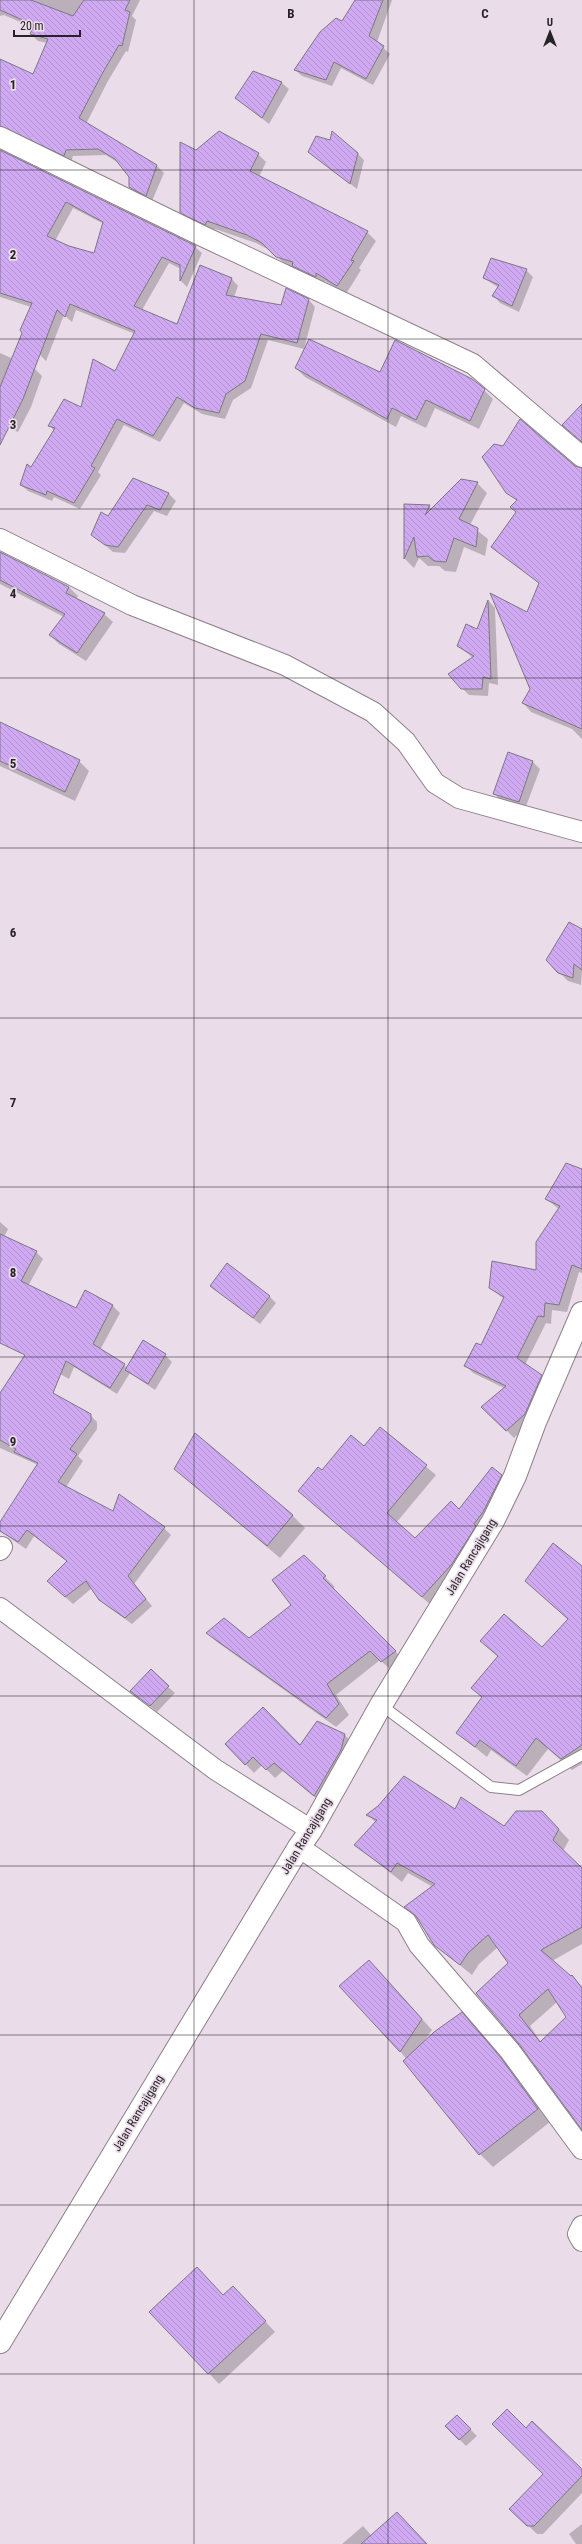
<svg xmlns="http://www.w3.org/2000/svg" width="582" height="2544" viewBox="0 0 582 2544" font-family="'Roboto Condensed',sans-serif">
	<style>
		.shadow { fill: #0003; fill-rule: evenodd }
		.building { fill: url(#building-back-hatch); stroke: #7d7683; fill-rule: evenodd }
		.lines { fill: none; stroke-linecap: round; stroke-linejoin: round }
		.service-casing { stroke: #8d818c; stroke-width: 12 }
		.minor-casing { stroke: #8d818c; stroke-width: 22 }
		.secondary-casing { stroke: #8d818c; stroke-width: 24 }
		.service { stroke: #fff; stroke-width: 10 }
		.minor { stroke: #fff; stroke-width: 20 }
		.secondary { stroke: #fff; stroke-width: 22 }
		.grid { fill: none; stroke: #282327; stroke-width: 1; stroke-opacity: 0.55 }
		.labels { text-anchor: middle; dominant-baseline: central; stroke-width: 3.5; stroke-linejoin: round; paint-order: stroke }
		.street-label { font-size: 12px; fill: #282327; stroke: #eadde9 }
		.grid-label { font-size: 13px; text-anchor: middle; font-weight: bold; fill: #282327; stroke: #eadde9; stroke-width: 3.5; stroke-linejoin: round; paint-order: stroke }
	</style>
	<defs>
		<pattern id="building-back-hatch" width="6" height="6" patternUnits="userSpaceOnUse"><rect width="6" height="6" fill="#cfaaf3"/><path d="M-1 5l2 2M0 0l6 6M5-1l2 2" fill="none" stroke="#b292d0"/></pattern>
	</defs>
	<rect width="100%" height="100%" fill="#eadde9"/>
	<!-- shadow -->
	<path class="shadow" d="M 0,0 L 140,0 L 132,16 L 136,20 L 128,52 L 126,51 L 108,81 L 86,124 L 157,166 L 164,173 L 152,201 L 137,194 L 130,187 L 130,177 L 120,164 L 106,155 L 73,156 L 71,162 L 0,136 L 0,60 L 34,76 L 48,43 L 38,41 L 31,34 L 34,28 L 4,15 L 0,16 Z
		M 356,0 L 392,0 L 377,42 L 390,54 L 373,85 L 341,68 L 332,86 L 302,76 L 295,70 L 343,23 Z
		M 253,72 L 282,83 L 289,89 L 269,124 L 236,98 Z
		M 0,149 L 195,247 L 202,253 L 187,287 L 181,281 L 181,269 L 169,263 L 142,310 L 177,326 L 201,267 L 232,279 L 238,286 L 234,297 L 282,306 L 309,300 L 315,307 L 304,349 L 268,340 L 251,388 L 233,400 L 225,419 L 202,414 L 184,403 L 160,442 L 124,425 L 98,472 L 101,475 L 80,509 L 54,497 L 52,501 L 28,491 L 21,485 L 54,431 L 50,426 L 82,408 L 116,372 L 135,334 L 76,310 L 72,322 L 64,315 L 46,361 L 40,355 L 31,307 L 0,297 ZM 73,208 L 104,224 L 95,254 L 55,241 Z
		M 196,151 L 258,154 L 266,162 L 259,177 L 367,232 L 376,241 L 359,268 L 361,270 L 346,294 L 325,281 L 324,284 L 302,274 L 296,268 L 286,265 L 271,251 L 256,243 L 215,229 L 214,232 L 190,221 L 181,212 Z
		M 309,152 L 357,153 L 364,160 L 357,189 Z
		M 526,270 L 533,277 L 519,312 L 500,303 L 494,296 L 499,288 L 484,278 Z
		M 0,353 L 34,368 L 42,376 L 31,407 L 18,432 L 0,423 Z
		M 296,368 L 484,390 L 493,399 L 479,429 L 435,408 L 426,428 L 401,416 L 396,427 L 305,377 Z
		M 582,474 L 582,739 L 572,729 L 531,712 L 523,703 L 531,689 L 527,613 L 540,584 L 492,547 L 517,512 L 517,501 L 507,492 Z
		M 134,479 L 169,494 L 176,501 L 167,516 L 154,511 L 125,553 L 113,552 L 93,535 L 108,517 Z
		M 477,483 L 487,493 L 470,525 L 488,539 L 485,556 L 464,547 L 456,572 L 445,571 L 439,566 L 428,566 L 419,558 L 414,568 L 405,559 L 405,505 L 429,506 L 432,509 Z
		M 0,553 L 69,587 L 78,596 L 76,599 L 104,614 L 113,622 L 86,661 L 59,644 L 50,635 L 64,617 L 0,584 Z
		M 489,601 L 495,608 L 498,685 L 489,683 L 488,696 L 469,695 L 462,688 L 473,658 L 458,646 L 477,630 Z
		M 0,723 L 79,761 L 89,771 L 75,801 L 0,766 Z
		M 533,762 L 540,769 L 525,809 L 501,801 L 495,794 Z
		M 582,929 L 582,971 L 581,985 L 568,981 L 559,972 Z
		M 582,1170 L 582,1273 L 579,1272 L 567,1312 L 552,1310 L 551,1324 L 546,1323 L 525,1365 L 549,1383 L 532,1421 L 514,1438 L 483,1407 L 504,1388 L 473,1373 L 465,1365 L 481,1346 L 504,1299 L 490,1288 L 537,1271 L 559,1209 L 546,1199 Z
		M 0,1222 L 8,1229 L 4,1237 L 36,1252 L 43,1259 L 28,1286 L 76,1309 L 86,1292 L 113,1306 L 120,1313 L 100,1350 L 128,1368 L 165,1355 L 172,1362 L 155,1390 L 130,1373 L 117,1394 L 74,1367 L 69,1379 L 0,1340 Z
		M 211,1285 L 270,1297 L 276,1303 L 260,1324 Z
		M 0,1395 L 90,1415 L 97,1422 L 97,1429 L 78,1456 L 83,1461 L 66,1487 L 114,1513 L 164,1528 L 171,1535 L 134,1584 L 152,1606 L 132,1624 L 107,1606 L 92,1588 L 73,1604 L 55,1588 L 68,1562 L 34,1536 L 26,1549 L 0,1531 L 0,1524 L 38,1465 L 0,1448 Z
		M 380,1428 L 436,1475 L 396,1523 L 415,1539 L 459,1511 L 501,1476 L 510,1485 L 432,1606 L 299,1491 L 322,1472 L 364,1448 Z
		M 175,1469 L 292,1515 L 305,1528 L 280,1558 Z
		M 304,1556 L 335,1587 L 332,1589 L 405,1661 L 392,1671 L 380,1660 L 336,1695 L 349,1715 L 336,1727 L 217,1642 L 207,1633 L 249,1639 L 293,1606 Z
		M 582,1567 L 582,1764 L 572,1770 L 548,1749 L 527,1776 L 491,1750 L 487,1757 L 457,1733 L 483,1698 L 472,1688 L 498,1657 L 482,1641 L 542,1648 L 569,1620 L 526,1581 Z
		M 168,1687 L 175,1693 L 157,1712 L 132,1691 Z
		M 318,1722 L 345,1735 L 353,1744 L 323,1804 L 283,1771 L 275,1778 L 262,1765 L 254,1773 L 226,1744 L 300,1746 Z
		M 455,1810 L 504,1827 L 553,1823 L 569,1840 L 563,1851 L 582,1870 L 582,1944 L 552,1961 L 582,1986 L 582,2128 L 520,2044 L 510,1963 L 498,1947 L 479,1964 L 472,1975 L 435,1945 L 419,1920 L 406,1907 L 433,1887 L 408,1873 L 402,1882 L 355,1845 L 376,1823 L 368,1815 ZM 557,2002 L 568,2018 L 541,2042 L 530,2026 Z
		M 379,1971 L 432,2030 L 420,2047 L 462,2014 L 513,2072 L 550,2122 L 493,2167 L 480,2154 L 400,2051 Z
		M 223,2296 L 243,2297 L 275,2332 L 219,2384 L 151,2312 Z
		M 457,2416 L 477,2436 L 466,2446 L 446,2426 Z
		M 526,2429 L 582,2471 L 582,2493 L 543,2534 L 537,2534 L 511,2509 L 544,2474 Z
		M 582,2524 L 582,2544 L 576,2544 L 569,2534 Z
		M 363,2526 L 372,2536 L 426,2544 L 342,2544 Z"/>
	<!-- building -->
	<path class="building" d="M 0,0 L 31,0 L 73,16 L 84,0 L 130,0 L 125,10 L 130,12 L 122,46 L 119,45 L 102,74 L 79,118 L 157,165 L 146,196 L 129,187 L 129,177 L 115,159 L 98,149 L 66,150 L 64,156 L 0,126 L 0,59 L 33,74 L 48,39 L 30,34 L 34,25 L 0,10 Z
		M 355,0 L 383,0 L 369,36 L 384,46 L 366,79 L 334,62 L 326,80 L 294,70 L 320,32 L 336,18 L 342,21 Z
		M 253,71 L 282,82 L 262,118 L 235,98 Z
		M 219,131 L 259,153 L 250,171 L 368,231 L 351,260 L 354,261 L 337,286 L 316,273 L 316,277 L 292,266 L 293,262 L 276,257 L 262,243 L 247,235 L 207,221 L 205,225 L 180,213 L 180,142 L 196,150 Z
		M 332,131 L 358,153 L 350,184 L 308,152 L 316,136 L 330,140 Z
		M 0,150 L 196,246 L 180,281 L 180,265 L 162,257 L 134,306 L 177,324 L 200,265 L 232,278 L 226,295 L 281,305 L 286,288 L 309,299 L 297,343 L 261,334 L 245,381 L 226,394 L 219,413 L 195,408 L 177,397 L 153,436 L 117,419 L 91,466 L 95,468 L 74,503 L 47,491 L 46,495 L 20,485 L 27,464 L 31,467 L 55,428 L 48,426 L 64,399 L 81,407 L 93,359 L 115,371 L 135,331 L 70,304 L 65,317 L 57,310 L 23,399 L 0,445 L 0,387 L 22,333 L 20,330 L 32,303 L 0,293 ZM 66,202 L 103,222 L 94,253 L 69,246 L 47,236 Z
		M 491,258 L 527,269 L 512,306 L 492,296 L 499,285 L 483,278 Z
		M 309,339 L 380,372 L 395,340 L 472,379 L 485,389 L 470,421 L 426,400 L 416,420 L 392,408 L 387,419 L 295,368 Z
		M 582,404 L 582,442 L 562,425 Z
		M 520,419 L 575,466 L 582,468 L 582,729 L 522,703 L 530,689 L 490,593 L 527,612 L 539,583 L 491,547 L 516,512 L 510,507 L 517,500 L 506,493 L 482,457 L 494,444 L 503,446 Z
		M 133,478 L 169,493 L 160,510 L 147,505 L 118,547 L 105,545 L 91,535 L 101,512 L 108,516 Z
		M 461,479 L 478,482 L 459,519 L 478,528 L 476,547 L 454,538 L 446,562 L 434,561 L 428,556 L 417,557 L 414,537 L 404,559 L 404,504 L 430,505 L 425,515 Z
		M 0,552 L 69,587 L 66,593 L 105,613 L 77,653 L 49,635 L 65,614 L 0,580 Z
		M 488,600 L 491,679 L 483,677 L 482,689 L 461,689 L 448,674 L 474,656 L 457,646 L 466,624 L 477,629 Z
		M 0,722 L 80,760 L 65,792 L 0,761 Z
		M 508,752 L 533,761 L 519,802 L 493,794 Z
		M 569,922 L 582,929 L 582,970 L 574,964 L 573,978 L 558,973 L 546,960 Z
		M 566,1163 L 582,1169 L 582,1269 L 572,1265 L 559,1305 L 545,1303 L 544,1317 L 538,1316 L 517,1358 L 542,1375 L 525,1414 L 506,1431 L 481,1407 L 506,1386 L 464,1366 L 476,1343 L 481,1345 L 504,1297 L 489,1288 L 492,1261 L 536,1270 L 536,1242 L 560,1206 L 545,1199 Z
		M 0,1234 L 37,1251 L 21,1281 L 76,1308 L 85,1290 L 113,1305 L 93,1344 L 125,1364 L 110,1388 L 66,1361 L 53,1393 L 91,1414 L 91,1421 L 70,1449 L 77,1454 L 58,1482 L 113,1511 L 119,1494 L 165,1527 L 128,1576 L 146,1599 L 125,1618 L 99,1600 L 86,1581 L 65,1597 L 47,1581 L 67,1561 L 27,1530 L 18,1542 L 0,1531 L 0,1522 L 38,1463 L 14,1452 L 16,1449 L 0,1440 L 0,1393 L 25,1355 L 0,1343 Z
		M 227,1263 L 270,1296 L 253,1318 L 210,1286 Z
		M 143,1340 L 166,1354 L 148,1384 L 125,1370 Z
		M 380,1427 L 427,1465 L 387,1513 L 415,1538 L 451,1501 L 459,1509 L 492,1467 L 502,1475 L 483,1512 L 474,1524 L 476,1526 L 452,1564 L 422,1597 L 298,1491 L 318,1467 L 322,1470 L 351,1435 L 364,1446 Z
		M 195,1433 L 293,1515 L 267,1546 L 174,1469 Z
		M 553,1543 L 582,1566 L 582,1745 L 561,1759 L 536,1738 L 516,1766 L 480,1740 L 475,1747 L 456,1733 L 482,1697 L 471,1688 L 498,1656 L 480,1641 L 504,1614 L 542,1647 L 568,1619 L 525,1581 Z
		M 304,1555 L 326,1576 L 323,1578 L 396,1651 L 381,1662 L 370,1651 L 327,1684 L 339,1704 L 326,1718 L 206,1633 L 224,1618 L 249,1638 L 291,1605 L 272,1580 Z
		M 151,1669 L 169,1686 L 150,1706 L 130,1691 Z
		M 263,1707 L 300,1745 L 317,1721 L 345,1734 L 341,1750 L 314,1796 L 274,1763 L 266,1770 L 253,1757 L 245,1765 L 225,1744 Z
		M 404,1776 L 455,1809 L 461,1797 L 504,1826 L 516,1811 L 542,1811 L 559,1829 L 553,1840 L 582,1868 L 582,1927 L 541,1950 L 571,1976 L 572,1975 L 582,1988 L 582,2130 L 519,2044 L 476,1993 L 508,1963 L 488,1935 L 468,1953 L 460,1965 L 434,1945 L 416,1916 L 404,1907 L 435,1884 L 397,1863 L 391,1872 L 354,1845 L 377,1820 L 366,1815 L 378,1806 ZM 548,1989 L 566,2017 L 540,2042 L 519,2015 Z
		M 369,1960 L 422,2019 L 400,2052 L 339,1986 Z
		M 462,2012 L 501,2058 L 538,2109 L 479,2155 L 403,2061 L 434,2032 Z
		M 197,2267 L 223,2295 L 233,2286 L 266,2321 L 208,2374 L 149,2312 Z
		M 507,2409 L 526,2428 L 532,2421 L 582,2469 L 582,2476 L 534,2526 L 527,2526 L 509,2509 L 543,2474 L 492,2424 Z
		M 457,2415 L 471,2429 L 459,2440 L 445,2426 Z
		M 397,2512 L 427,2544 L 361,2544 Z"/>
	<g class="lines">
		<!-- service casing -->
		<g class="service-casing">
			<path id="service" d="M 381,1705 L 491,1787 L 519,1790 L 582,1755"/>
		</g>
		<!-- minor casing -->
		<g class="minor-casing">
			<path id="minor" d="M 0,137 L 196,233 L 473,364 L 582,457
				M 0,539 L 132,605 L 285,665 L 373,712 L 406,742 L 435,783 L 459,798 L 582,832
				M 0,1550 L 2,1547
				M 0,1608 L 216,1770 L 311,1830
				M 299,1847 L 406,1922 L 419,1945 L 510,2051 L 582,2149
				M 582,2226 L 578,2234 L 582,2241"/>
		</g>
		<!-- secondary casing -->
		<g class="secondary-casing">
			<path id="secondary" d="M 0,2342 L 299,1847 L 311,1830 L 381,1705 L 493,1521 L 515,1476 L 535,1422 L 582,1313"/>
		</g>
		<!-- service -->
		<use href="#service" class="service"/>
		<!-- minor -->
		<use href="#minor" class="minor"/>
		<!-- secondary -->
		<use href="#secondary" class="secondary"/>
	</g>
	<!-- grid -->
	<path class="grid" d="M 194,0 L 194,2544M 388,0 L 388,2544M 0,170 L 582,170M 0,339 L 582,339M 0,509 L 582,509M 0,678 L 582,678M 0,848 L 582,848M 0,1018 L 582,1018M 0,1187 L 582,1187M 0,1357 L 582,1357M 0,1526 L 582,1526M 0,1696 L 582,1696M 0,1866 L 582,1866M 0,2035 L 582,2035M 0,2205 L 582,2205M 0,2374 L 582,2374"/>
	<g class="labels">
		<!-- street labels -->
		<g class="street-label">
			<text transform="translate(471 1557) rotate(-59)">Jalan Rancajigang</text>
			<text transform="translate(306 1836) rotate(-59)">Jalan Rancajigang</text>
			<text transform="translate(138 2113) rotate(-59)">Jalan Rancajigang</text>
		</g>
	</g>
	<g class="grid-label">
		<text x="291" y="18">B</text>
		<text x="485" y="18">C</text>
		<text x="13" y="89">1</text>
		<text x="13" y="259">2</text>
		<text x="13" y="429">3</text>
		<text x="13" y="598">4</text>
		<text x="13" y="768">5</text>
		<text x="13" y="937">6</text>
		<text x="13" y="1107">7</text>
		<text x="13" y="1277">8</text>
		<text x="13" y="1446">9</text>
	</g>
	<!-- north arrow -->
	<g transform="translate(550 32)" stroke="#eadde9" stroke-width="3" paint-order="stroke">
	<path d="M0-3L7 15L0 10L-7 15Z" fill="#282327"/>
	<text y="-6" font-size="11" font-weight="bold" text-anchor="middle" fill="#282327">U</text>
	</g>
	<!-- scale -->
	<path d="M14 30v6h66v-6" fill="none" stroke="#282327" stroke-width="2"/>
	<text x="20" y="30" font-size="12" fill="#282327" stroke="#eadde9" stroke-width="3" paint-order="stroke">20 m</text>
</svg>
